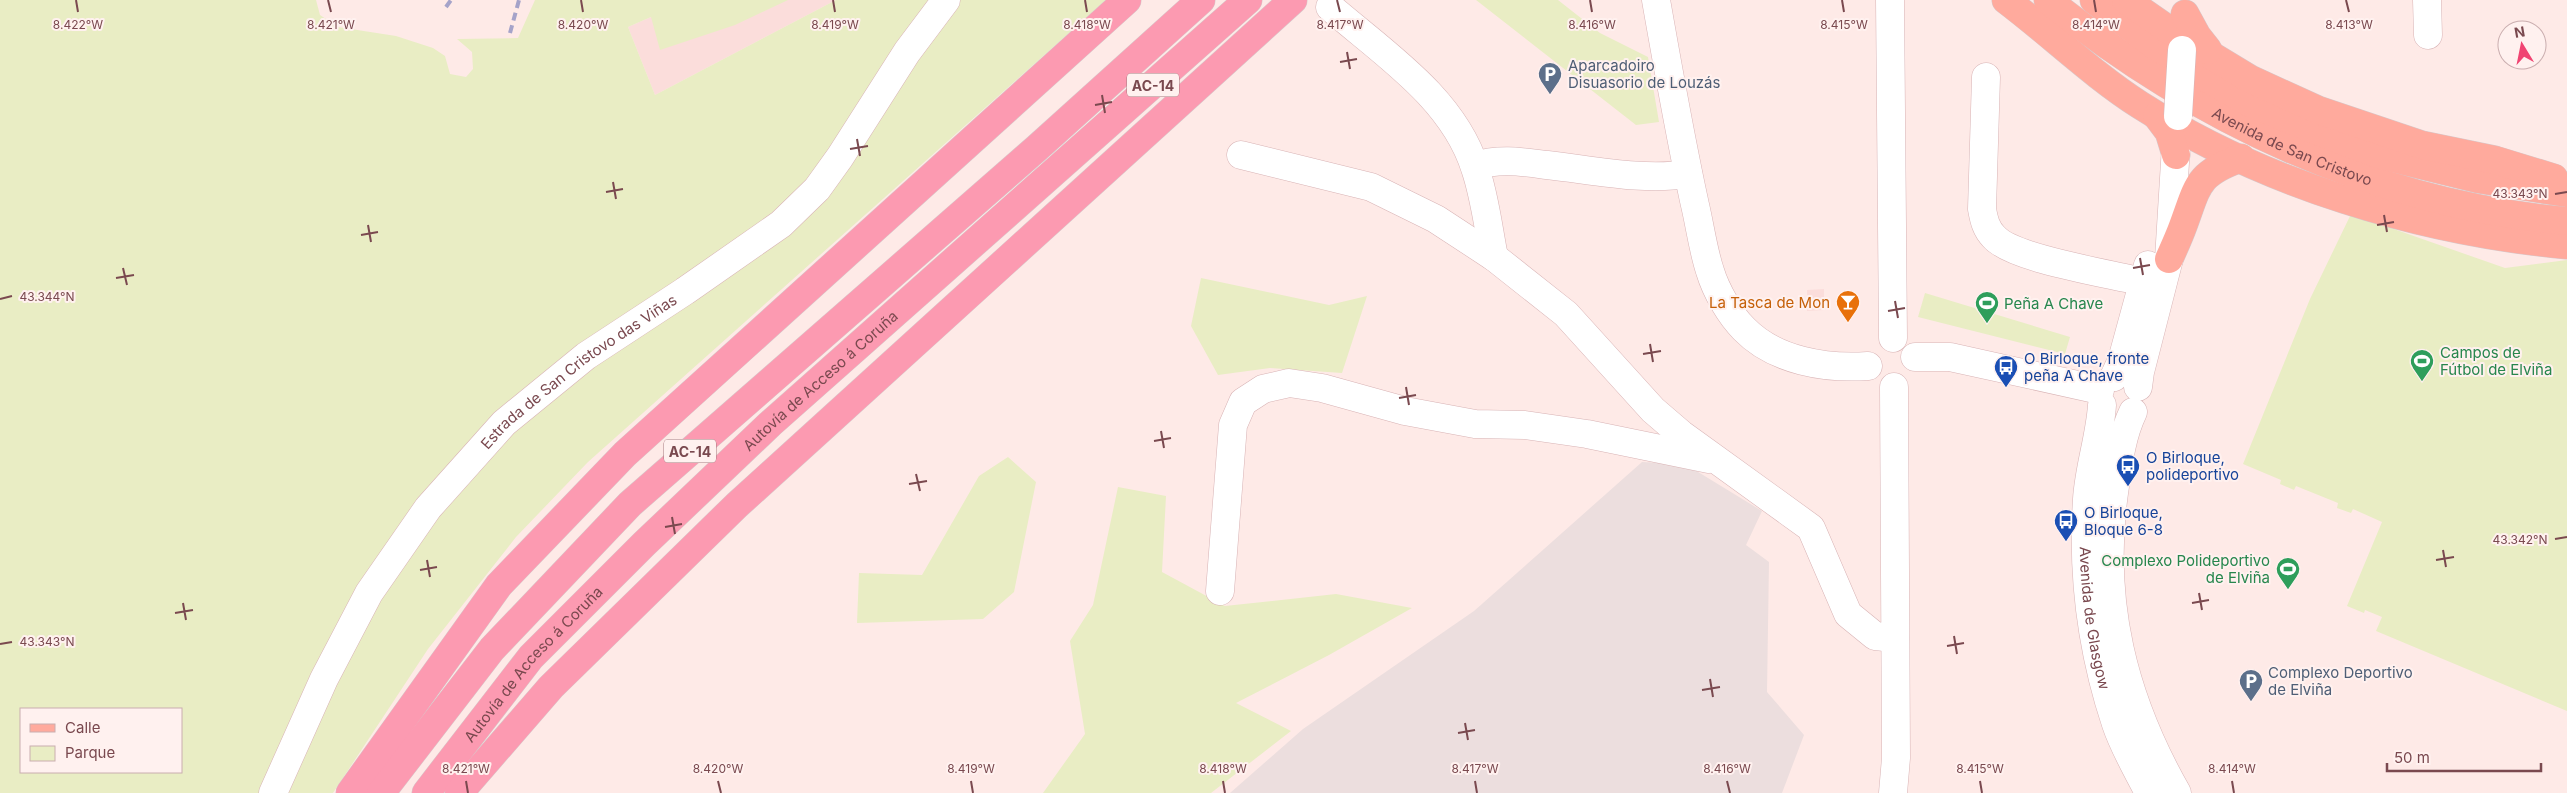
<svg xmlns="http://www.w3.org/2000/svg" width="2567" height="793" viewBox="0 0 2567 793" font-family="Inter,sans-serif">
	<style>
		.residential { fill: #fbdddb }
		.industrial { fill: #ecdede }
		.green { fill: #e9edc4; fill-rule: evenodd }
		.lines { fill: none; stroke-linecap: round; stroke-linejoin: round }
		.minor-casing { stroke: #d8b3b5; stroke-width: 29 }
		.major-casing { stroke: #d7c8ca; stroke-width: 29 }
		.highway-casing { stroke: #d7c8ca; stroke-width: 29 }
		.minor { stroke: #fff; stroke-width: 28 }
		.major { stroke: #ffaa9d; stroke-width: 28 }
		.highway { stroke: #fc9ab1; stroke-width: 28 }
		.rail { stroke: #a5a3c9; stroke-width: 4; stroke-dasharray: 8 5; stroke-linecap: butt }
		.minor-bridge-casing { stroke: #d8b3b5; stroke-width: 29; stroke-linecap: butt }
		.minor-bridge { stroke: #fff; stroke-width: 28 }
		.ticks { fill: none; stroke: #7a494f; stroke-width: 2 }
		.labels { text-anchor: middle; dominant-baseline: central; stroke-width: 4; stroke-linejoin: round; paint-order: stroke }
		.shield { fill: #fff1ef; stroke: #a27b7f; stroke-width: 1 }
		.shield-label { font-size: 14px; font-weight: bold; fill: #7a494f }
		.service-label { font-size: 15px; fill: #4e5e75; stroke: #fff1ef; text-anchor: start }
		.street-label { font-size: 15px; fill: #7a494f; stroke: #fff1ef }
		.food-label { font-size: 15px; fill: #c56008; stroke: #fff1ef; text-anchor: end }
		.leisure-label { font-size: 15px; fill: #27864d; stroke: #fff1ef; text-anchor: start }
		.transit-label { font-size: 15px; fill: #164399; stroke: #fff1ef; text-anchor: start }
		.ticks-label { font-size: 12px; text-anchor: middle; fill: #7a494f; stroke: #fff1ef; stroke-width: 4; stroke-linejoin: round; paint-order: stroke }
	</style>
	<rect width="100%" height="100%" fill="#feeae7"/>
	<!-- residential -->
	<path class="residential" d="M 646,0 L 836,0 L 655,95 L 628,27 L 651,17 Z
		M 1824,289 L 1824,310 L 1807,311 L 1807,290 Z"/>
	<!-- industrial -->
	<path class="industrial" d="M 1642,462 L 1685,464 L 1762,511 L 1746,545 L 1769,562 L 1767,692 L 1804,735 L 1782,793 L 1230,793 L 1303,729 L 1474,611 Z"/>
	<!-- green -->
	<path class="green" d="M 0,0 L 316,0 L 320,15 L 338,27 L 396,36 L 433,48 L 445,56 L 450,74 L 466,77 L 473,69 L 472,52 L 457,39 L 518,38 L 535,0 L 788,0 L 735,25 L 660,50 L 651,17 L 628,27 L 655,95 L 836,0 L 1106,0 L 588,462 L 516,537 L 428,649 L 333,793 L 0,793 ZM 21,709 L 181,709 L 181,772 L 21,772 Z
		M 1476,0 L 1558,0 L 1600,33 L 1648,57 L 1659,122 L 1636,125 Z
		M 2351,214 L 2505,268 L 2567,260 L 2567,711 L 2376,631 L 2382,617 L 2365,610 L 2364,613 L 2347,606 L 2382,522 L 2353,509 L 2351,513 L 2337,508 L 2338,503 L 2296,486 L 2294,490 L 2280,484 L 2281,480 L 2243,464 L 2310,299 Z
		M 1201,278 L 1329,305 L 1367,296 L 1342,373 L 1270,368 L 1218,375 L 1191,326 Z
		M 1925,293 L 2070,337 L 2065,354 L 1918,317 Z
		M 1008,457 L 1036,482 L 1014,592 L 983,619 L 857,623 L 859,573 L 922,575 L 979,476 Z
		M 1118,487 L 1166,496 L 1162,572 L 1225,606 L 1336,594 L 1412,608 L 1329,655 L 1236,703 L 1291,731 L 1211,793 L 1043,793 L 1085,734 L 1070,641 L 1093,605 Z"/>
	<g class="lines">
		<!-- minor casing -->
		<g class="minor-casing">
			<g id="minor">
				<path d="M 1656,0 C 1668,68 1680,137 1695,205 C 1700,226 1703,250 1710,271 C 1716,291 1730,315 1744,329 C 1775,361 1826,369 1868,366"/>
				<path d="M 1890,0 L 1893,338"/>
				<path d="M 2427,0 L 2428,35"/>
				<path d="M 1330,7 C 1383,53 1453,98 1475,168 C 1485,197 1488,227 1494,257"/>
				<path d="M 1986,77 L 1982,209 C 1984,220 1986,229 1994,237 C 2013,259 2112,274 2143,282"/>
				<path d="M 1241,155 L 1371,187 L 1436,219 L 1494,257 L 1566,314 L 1653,410 L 1681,434 L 1811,528 L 1848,614 L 1875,636 L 1895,638"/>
				<path d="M 1475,166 C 1499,158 1523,162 1547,165 C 1593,170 1642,181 1688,174"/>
				<path d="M 1915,357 L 1950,357 L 2100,390"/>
				<path d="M 2114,377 L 2122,360 L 2148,265"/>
				<path d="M 2138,387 L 2140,372 L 2169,259 L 2177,130"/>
				<path id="s1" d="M 2102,405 C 2100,437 2089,467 2087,499 C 2082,575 2092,652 2116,724 C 2124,748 2138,771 2149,793"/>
				<path d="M 2133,412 C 2121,437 2118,466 2114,493 C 2099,602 2123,698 2177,793"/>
				<path d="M 1220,591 L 1233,425 L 1243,402 L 1263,389 L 1289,383 L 1322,388 L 1405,411 L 1475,424 L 1525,425 L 1587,434 L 1709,459"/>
				<path id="s2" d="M 273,793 L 324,679 L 369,593 L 428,508 L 504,423 L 586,356 L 685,291 L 781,224 L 817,189 L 840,157 L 907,52 L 946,0"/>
				<path d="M 1893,793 L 1896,758 L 1894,387"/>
			</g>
		</g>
		<!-- major casing -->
		<g class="major-casing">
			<g id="major">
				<path d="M 2006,0 C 2051,34 2093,75 2140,105 C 2264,184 2421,232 2567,245"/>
				<path id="s3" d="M 2048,0 C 2195,119 2377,205 2567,221"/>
				<path d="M 2094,0 L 2153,44 L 2196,72 L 2250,103 L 2317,131 L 2380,155 L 2478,179 L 2567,193"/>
				<path d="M 2126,0 L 2169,30 L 2250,79 L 2318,110 L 2422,145 L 2495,160 L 2554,178"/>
				<path d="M 2185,14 L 2197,36 L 2208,50"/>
				<path d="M 2157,116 L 2169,132 L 2176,155"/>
				<path d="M 2169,259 C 2174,248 2179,237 2183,226 C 2198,186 2196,174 2241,158"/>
			</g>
		</g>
		<!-- highway casing -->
		<g class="highway-casing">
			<g id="highway">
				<path d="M 350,793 L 499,585 L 625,454 L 1127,0"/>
				<path d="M 381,793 L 492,649 L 630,504 L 1037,148 L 1201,0"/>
				<path id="s4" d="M 426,793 L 531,657 L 644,544 L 770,424 L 1248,0"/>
				<path d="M 459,793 L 551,687 L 737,505 L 1293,0"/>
			</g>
		</g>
		<!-- minor -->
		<use href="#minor" class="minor"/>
		<!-- major -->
		<use href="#major" class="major"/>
		<!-- highway -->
		<use href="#highway" class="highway"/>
		<!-- rail -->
		<path class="rail" d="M 446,7 L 451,0
			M 510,33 L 519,0"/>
		<!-- minor-bridge casing -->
		<g class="minor-bridge-casing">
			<path id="minor-bridge" d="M 2178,116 L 2182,50"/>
		</g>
		<!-- minor-bridge -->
		<use href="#minor-bridge" class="minor-bridge"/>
	</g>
	<!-- ticks -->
	<path class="ticks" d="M 76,0 L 78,12M 328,0 L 331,12M 581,0 L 583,12M 833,0 L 835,12M 1085,0 L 1087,12M 1337,0 L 1340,12M 1590,0 L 1592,12M 1842,0 L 1844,12M 2094,0 L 2096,12M 2346,0 L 2349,12M 1347,52 L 1350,69M 1340,62 L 1357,59M 1102,95 L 1105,113M 1095,105 L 1112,102M 857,139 L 860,156M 850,149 L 868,146M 613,182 L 616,199M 606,192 L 623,189M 2555,194 L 2567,192M 2384,215 L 2387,232M 368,225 L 371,242M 2377,225 L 2394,222M 361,235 L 378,232M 2140,258 L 2143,275M 123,268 L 127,285M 2133,268 L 2150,265M 116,278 L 134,275M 0,299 L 12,296M 1895,301 L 1898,318M 1888,311 L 1905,308M 1650,344 L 1653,362M 1643,354 L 1661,351M 1406,387 L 1409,405M 1399,398 L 1416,395M 1161,431 L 1164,448M 1154,441 L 1171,438M 916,474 L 920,491M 909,484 L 927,481M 672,517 L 675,534M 665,527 L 682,524M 2555,539 L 2567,537M 2443,550 L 2446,567M 427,560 L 430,577M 2436,560 L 2454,557M 420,570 L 437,567M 2199,593 L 2202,610M 183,603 L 186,620M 2192,603 L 2209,600M 175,613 L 193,610M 1954,636 L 1957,654M 0,644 L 12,642M 1947,646 L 1964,643M 1710,679 L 1713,697M 1702,690 L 1720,687M 1465,723 L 1468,740M 1458,733 L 1475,730M 466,781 L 468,793M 718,781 L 721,793M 971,781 L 973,793M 1223,781 L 1225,793M 1475,781 L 1477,793M 1727,781 L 1730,793M 1980,781 L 1982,793M 2232,781 L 2234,793"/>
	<!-- icons -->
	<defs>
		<g id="parking-pin" transform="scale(1.25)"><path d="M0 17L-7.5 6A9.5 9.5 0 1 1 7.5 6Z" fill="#5c6f8a" stroke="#fff1ef"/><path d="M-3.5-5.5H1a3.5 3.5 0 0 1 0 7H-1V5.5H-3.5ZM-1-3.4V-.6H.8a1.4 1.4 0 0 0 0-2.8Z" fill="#fff"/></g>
		<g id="bar-pin" transform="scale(1.25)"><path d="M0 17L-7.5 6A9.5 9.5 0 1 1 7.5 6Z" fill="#e8710a" stroke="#fff1ef"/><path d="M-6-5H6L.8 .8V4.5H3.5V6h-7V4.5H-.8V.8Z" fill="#fff"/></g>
		<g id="stadium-pin" transform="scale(1.25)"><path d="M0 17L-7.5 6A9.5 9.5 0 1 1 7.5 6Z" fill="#2e9e5b" stroke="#fff1ef"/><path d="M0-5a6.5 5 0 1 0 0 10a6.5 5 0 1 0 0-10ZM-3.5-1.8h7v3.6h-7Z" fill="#fff"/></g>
		<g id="bus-pin" transform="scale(1.25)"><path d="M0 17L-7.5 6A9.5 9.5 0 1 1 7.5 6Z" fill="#1a4fb4" stroke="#fff1ef"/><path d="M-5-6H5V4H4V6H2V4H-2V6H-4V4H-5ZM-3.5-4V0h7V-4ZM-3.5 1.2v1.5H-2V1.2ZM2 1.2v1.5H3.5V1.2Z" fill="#fff"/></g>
	</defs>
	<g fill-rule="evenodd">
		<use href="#parking-pin" x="1550" y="74"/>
		<use href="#bar-pin" x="1848" y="302"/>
		<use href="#stadium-pin" x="1987" y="303"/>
		<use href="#stadium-pin" x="2422" y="361"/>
		<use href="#bus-pin" x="2006" y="367"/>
		<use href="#bus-pin" x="2128" y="466"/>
		<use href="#bus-pin" x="2066" y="521"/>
		<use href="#stadium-pin" x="2288" y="569"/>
		<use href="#parking-pin" x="2251" y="681"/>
	</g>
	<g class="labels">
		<!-- shield labels -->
		<g class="shield">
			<rect x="1127" y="73.5" width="52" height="23" rx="4"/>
			<rect x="664" y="439.5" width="52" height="23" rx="4"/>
		</g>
		<g class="shield-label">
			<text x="1153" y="85">AC-14</text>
			<text x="690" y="451">AC-14</text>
		</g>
		<!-- service labels -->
		<g class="service-label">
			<text x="1568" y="65">Aparcadoiro<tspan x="1568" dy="17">Disuasorio de Louzás</tspan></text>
			<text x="2268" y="672">Complexo Deportivo<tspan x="2268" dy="17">de Elviña</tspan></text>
		</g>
		<!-- street labels -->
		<g class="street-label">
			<text stroke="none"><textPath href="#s3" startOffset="286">Avenida de San Cristovo</textPath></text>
			<text stroke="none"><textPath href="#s2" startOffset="530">Estrada de San Cristovo das Viñas</textPath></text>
			<text stroke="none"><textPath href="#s4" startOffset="572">Autovía de Acceso á Coruña</textPath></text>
			<text stroke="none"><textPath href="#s1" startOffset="215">Avenida de Glasgow</textPath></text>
			<text stroke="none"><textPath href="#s4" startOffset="168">Autovía de Acceso á Coruña</textPath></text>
		</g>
		<!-- food labels -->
		<g class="food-label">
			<text x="1830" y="302">La Tasca de Mon</text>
		</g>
		<!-- leisure labels -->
		<g class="leisure-label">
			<text x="2004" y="303">Peña A Chave</text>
			<text x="2440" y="352">Campos de<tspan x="2440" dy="17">Fútbol de Elviña</tspan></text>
			<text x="2270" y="560" text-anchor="end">Complexo Polideportivo<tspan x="2270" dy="17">de Elviña</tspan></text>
		</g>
		<!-- transit labels -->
		<g class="transit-label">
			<text x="2024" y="358">O Birloque, fronte<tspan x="2024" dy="17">peña A Chave</tspan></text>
			<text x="2146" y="457">O Birloque,<tspan x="2146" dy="17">polideportivo</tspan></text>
			<text x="2084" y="512">O Birloque,<tspan x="2084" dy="17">Bloque 6-8</tspan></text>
		</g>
	</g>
	<g class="ticks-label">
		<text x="78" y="29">8.422°W</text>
		<text x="331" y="29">8.421°W</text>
		<text x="583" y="29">8.420°W</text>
		<text x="835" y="29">8.419°W</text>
		<text x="1087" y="29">8.418°W</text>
		<text x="1340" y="29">8.417°W</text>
		<text x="1592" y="29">8.416°W</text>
		<text x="1844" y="29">8.415°W</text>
		<text x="2096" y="29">8.414°W</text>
		<text x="2349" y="29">8.413°W</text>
		<text x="2520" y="198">43.343°N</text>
		<text x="47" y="301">43.344°N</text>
		<text x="2520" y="544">43.342°N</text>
		<text x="47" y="646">43.343°N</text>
		<text x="466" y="773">8.421°W</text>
		<text x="718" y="773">8.420°W</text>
		<text x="971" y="773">8.419°W</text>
		<text x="1223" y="773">8.418°W</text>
		<text x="1475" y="773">8.417°W</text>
		<text x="1727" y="773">8.416°W</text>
		<text x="1980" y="773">8.415°W</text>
		<text x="2232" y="773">8.414°W</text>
	</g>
	<!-- legend -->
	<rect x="20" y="708" width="162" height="65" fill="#fff1ef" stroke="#caaeaf"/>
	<rect x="30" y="724" width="25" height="8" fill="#ffaa9d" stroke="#caaeaf"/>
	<text x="65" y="733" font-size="15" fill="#7a494f">Calle</text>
	<rect x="30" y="746" width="25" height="15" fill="#e9edc4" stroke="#caaeaf"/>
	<text x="65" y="758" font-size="15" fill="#7a494f">Parque</text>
	<!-- north arrow -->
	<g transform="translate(2522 45) rotate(350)"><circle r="24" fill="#fff1ef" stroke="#caaeaf"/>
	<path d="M0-4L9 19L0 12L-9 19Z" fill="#f04472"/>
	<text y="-8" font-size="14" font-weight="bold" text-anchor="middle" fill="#7a494f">N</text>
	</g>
	<!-- scale -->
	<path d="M2387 763v8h154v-8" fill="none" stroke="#7a494f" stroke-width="2.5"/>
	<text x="2394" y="763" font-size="15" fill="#7a494f" stroke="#fff1ef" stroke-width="4" paint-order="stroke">50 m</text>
</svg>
